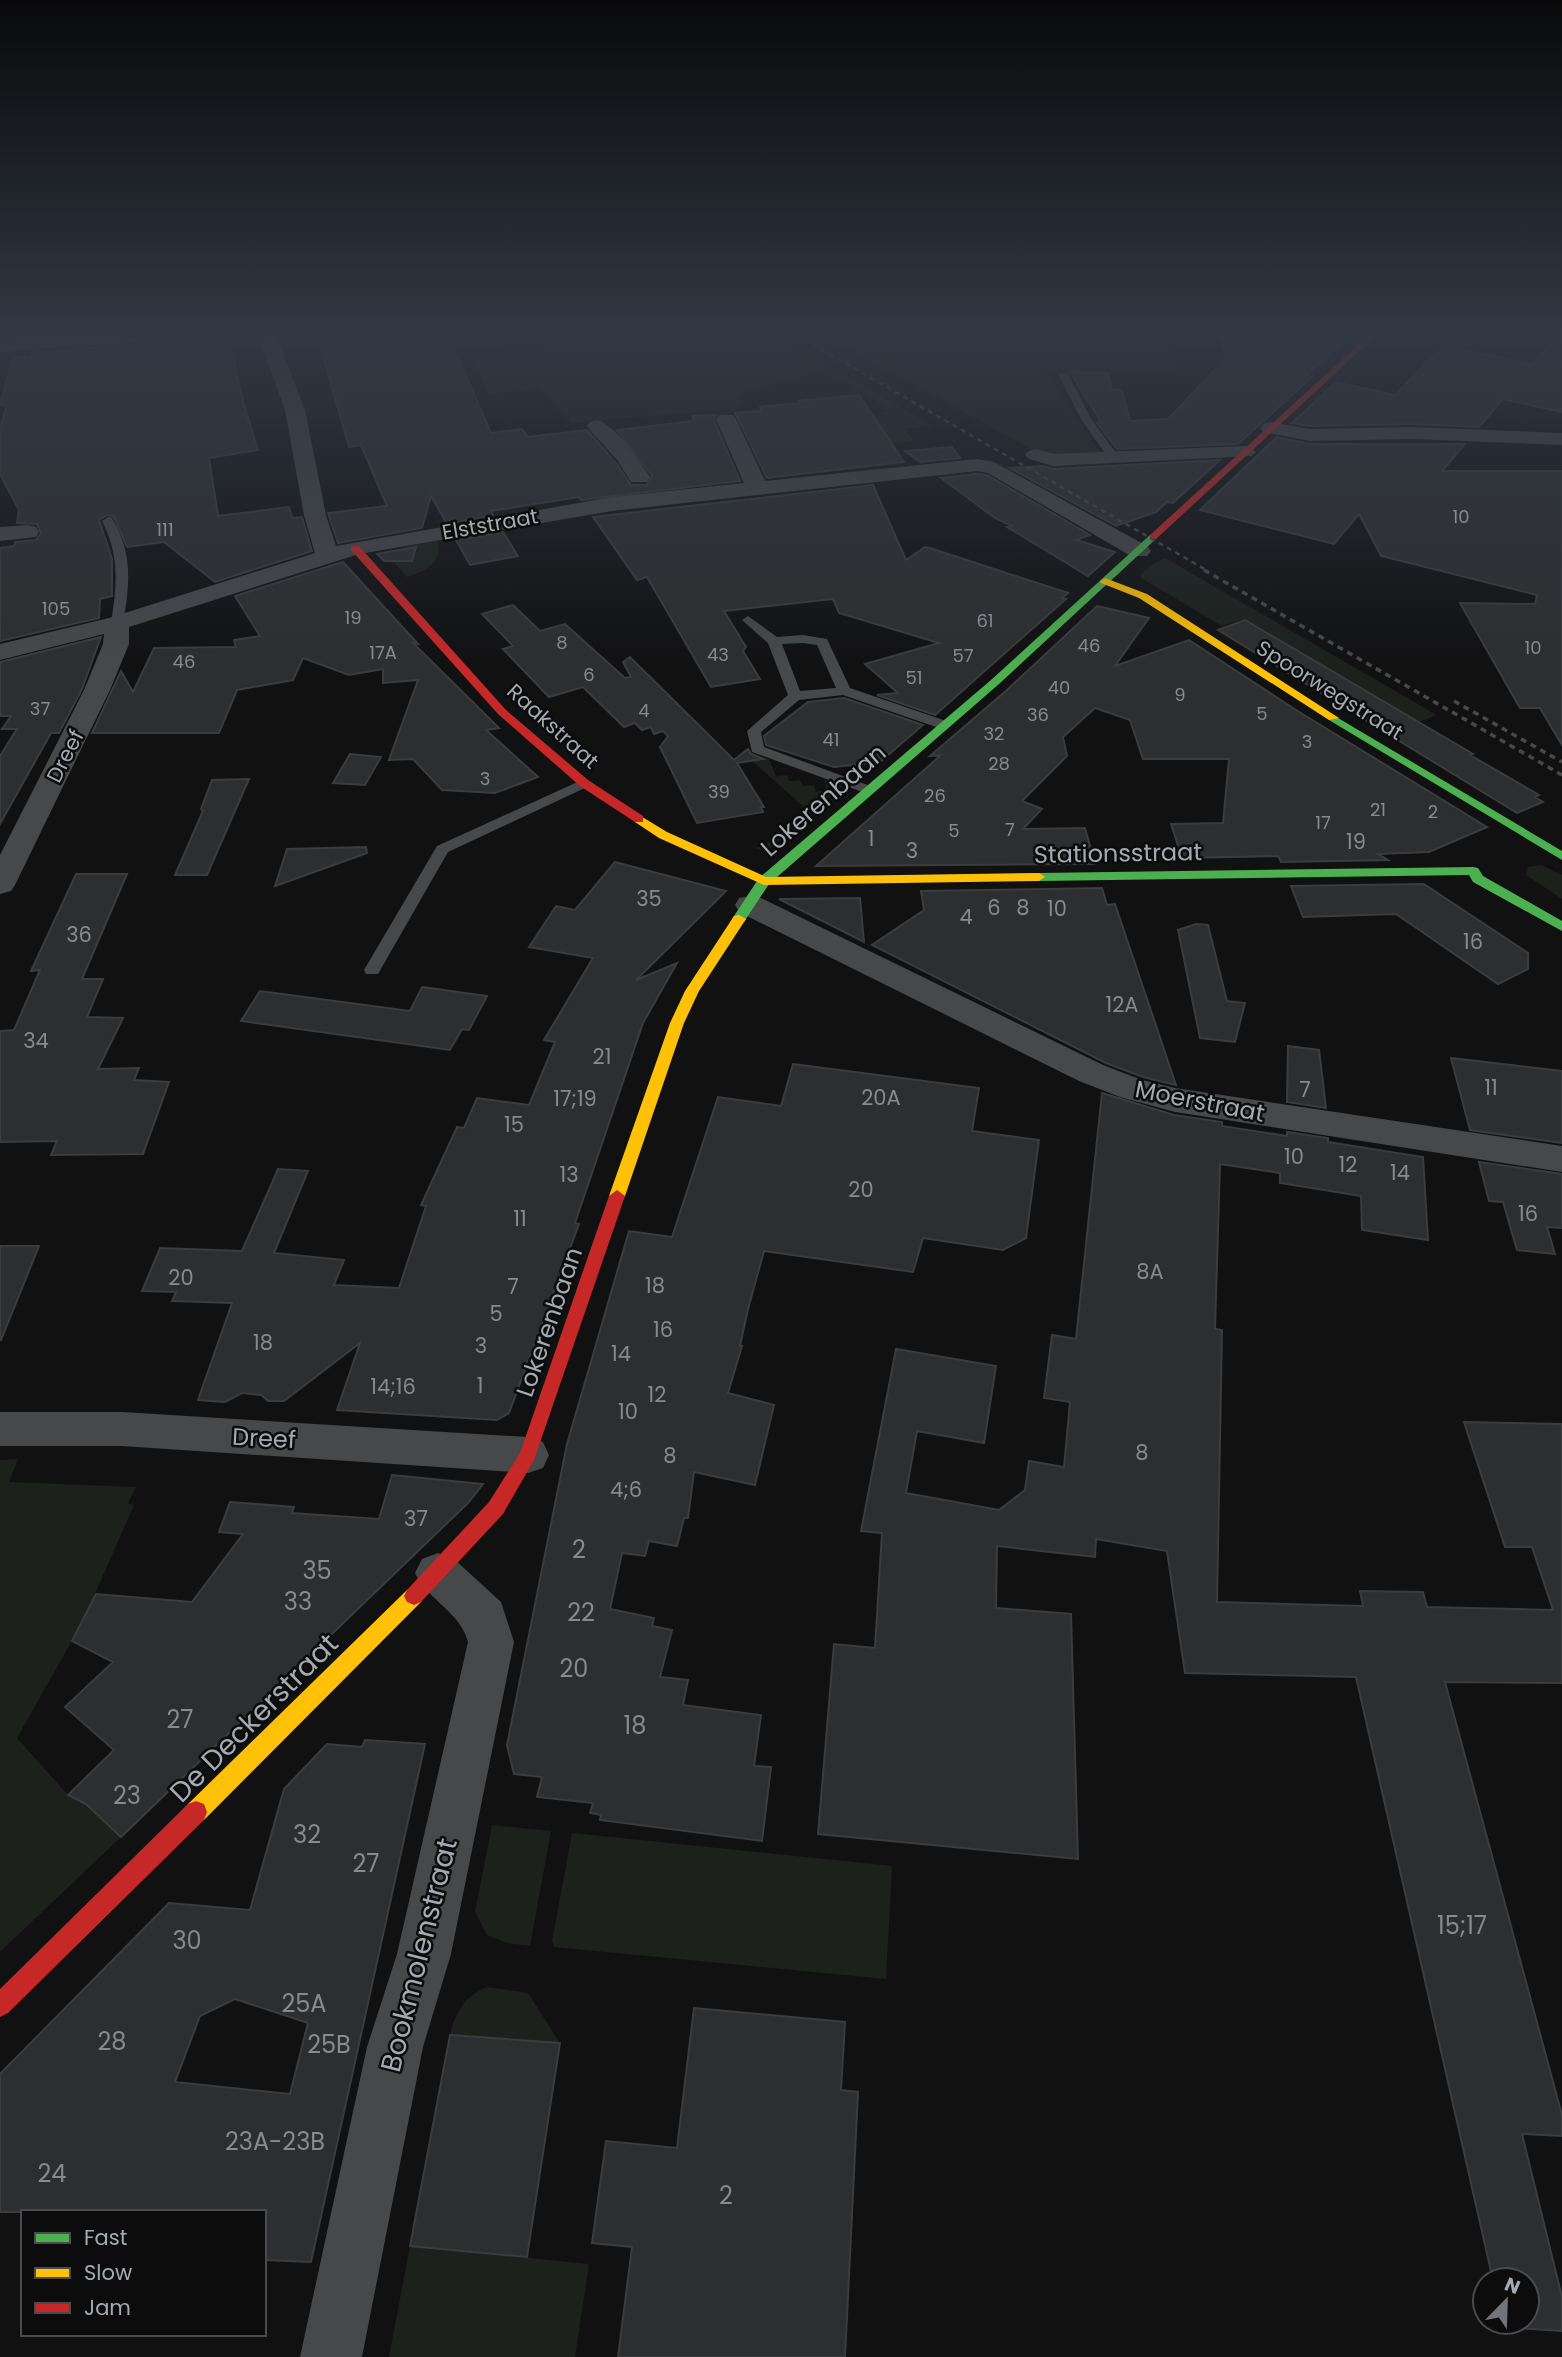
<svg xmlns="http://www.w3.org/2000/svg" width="1562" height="2357" viewBox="0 0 1562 2357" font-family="Poppins,sans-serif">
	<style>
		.green { fill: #1c211c }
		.building { fill: #2d2e2f; stroke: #3a3c3e; stroke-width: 2; fill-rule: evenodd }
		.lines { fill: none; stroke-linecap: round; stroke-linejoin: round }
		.lane { fill: #46484a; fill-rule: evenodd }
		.street { fill: #46484a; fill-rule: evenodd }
		.fast { fill: #4caf50; fill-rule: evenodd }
		.slow { fill: #ffc107; fill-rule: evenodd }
		.jam { fill: #c62828; fill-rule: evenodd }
		.rail-far1 { stroke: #47484a; stroke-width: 2.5; stroke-dasharray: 5 4.5; stroke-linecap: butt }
		.rail { stroke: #47484a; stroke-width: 3.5; stroke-dasharray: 6 5; stroke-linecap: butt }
		.labels { text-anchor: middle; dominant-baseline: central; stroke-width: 5; stroke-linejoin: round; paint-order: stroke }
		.far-number-label { font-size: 18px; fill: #868b90 }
		.far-street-label { font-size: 21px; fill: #a4aab1; stroke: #0c0c0d }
		.number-label { font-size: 21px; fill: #868b90 }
		.street-label { font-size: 24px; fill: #a4aab1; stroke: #0c0c0d }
		.near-number-label { font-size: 24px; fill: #868b90 }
		.near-street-label { font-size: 28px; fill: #a4aab1; stroke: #0c0c0d }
	</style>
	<rect width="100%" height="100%" fill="#111112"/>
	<!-- green -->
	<path class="green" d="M 572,335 L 775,335 L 933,426 L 905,429 L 913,441 L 889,444 L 844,422 L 889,411 C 871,398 848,380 826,375 C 811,371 760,388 744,393 L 739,408 L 571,423 L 539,388 L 488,395 L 472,355 L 577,342 Z
		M 823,335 L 841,335 L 852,345 L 975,335 L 1019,335 L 1022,338 L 1132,339 L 1174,348 L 1176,375 L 1045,372 L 1100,453 L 1044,456 Z
		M 437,541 C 445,562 425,571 407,577 L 394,562 L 412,561 L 413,557 L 396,555 L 405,546 Z
		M 1165,558 L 1437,715 L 1419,722 L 1243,619 L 1222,626 L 1141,578 L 1140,575 L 1151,565 Z
		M 745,750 L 769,759 L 776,776 L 787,775 L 789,781 L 800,780 L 803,786 L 814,785 L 816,792 L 826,790 L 825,780 L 843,786 L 770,848 L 762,850 L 755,848 L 764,846 L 806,809 L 751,760 Z
		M 1541,865 L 1562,875 L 1562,899 L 1526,875 L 1528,867 Z
		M 18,1459 L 9,1482 L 136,1487 L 128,1503 L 134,1505 L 83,1621 L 17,1738 L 68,1795 L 86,1804 L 121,1837 L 0,1952 L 0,1460 Z
		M 492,1825 L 551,1831 L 530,1946 L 507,1943 L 487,1935 L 475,1912 Z
		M 572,1833 L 892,1866 L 886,1979 L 554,1947 L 552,1941 Z
		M 487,1987 L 528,1993 L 560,2043 L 450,2035 C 455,2012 465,1996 487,1987 Z
		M 410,2246 L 589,2264 L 575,2357 L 389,2357 Z"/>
	<!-- building -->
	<path class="building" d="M 228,335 L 244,405 L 258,450 L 209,458 L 218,516 L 289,507 L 292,518 L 302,517 L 312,551 L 215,582 L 164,542 L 127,547 L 114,517 L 107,515 L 99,520 L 112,559 L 112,596 L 100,599 L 99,618 L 0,641 L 0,548 L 14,546 L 15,542 L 36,540 L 41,533 L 37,524 L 17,523 L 19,510 L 0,474 L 0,431 L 6,406 L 0,405 L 13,358 L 32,357 L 32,352 L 145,344 L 155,337 L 155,341 L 160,342 Z
		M 317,335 L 448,335 L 491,433 L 522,429 L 528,437 L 587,430 L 616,463 L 631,485 L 647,485 L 652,476 L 617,430 L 694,421 L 692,416 L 716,415 L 714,420 L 740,481 L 581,500 L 579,497 L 491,511 L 493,515 L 447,524 L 431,496 L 422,528 L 338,543 L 328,513 L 387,506 L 361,445 L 349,447 Z
		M 1221,335 L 1352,335 L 1306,375 L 1312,377 L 1238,444 L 1117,449 L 1097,423 L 1101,422 L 1070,372 L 1108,373 L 1112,390 L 1122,390 L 1130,421 L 1168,419 L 1226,358 Z
		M 1559,335 L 1562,335 L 1562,412 L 1503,399 L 1479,427 L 1413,424 L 1310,426 L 1292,423 L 1336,382 L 1395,395 L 1444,346 L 1533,364 Z
		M 859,395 L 904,462 L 767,478 L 735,413 L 762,411 L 760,407 L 801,403 L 799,401 Z
		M 1277,437 L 1310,444 L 1465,444 L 1442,471 L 1562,471 L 1562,745 L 1540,708 L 1520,708 L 1460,603 L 1535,604 L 1537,595 L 1381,556 L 1359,514 L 1334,544 L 1200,510 Z
		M 952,447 L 960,458 L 920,462 L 905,451 Z
		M 1220,460 L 1173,503 L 1167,502 L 1156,512 L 1116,526 L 1010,468 L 1043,466 L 1053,469 Z
		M 977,474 L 987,475 L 1090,535 L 1076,540 L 1115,552 L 1088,576 L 1007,527 L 1012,526 L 995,518 L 941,478 Z
		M 873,485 L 906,560 L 925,547 L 930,548 L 1068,593 L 1062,598 L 1066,599 L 935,715 L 877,695 L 898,693 L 865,664 L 939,643 L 839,613 L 833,599 L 724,611 L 746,647 L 743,651 L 760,679 L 711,687 L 647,577 L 637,580 L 593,517 Z
		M 503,532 L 518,556 L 470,565 L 456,540 Z
		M 416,547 L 412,561 L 384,561 L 377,554 Z
		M 343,562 L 418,644 L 413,643 L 499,728 L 486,730 L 538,777 L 495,793 L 442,790 L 413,759 L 389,760 L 418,680 L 383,683 L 383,669 L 349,675 L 303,658 L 293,680 L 237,690 L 219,733 L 92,733 L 121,671 L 133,692 L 154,648 L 236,647 L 234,640 L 260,636 L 235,596 Z
		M 513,605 L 540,631 L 565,624 L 625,678 L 631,677 L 623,662 L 630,657 L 734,760 L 748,749 L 751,754 L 763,759 L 737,763 L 764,807 L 761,807 L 763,812 L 697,823 L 660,747 L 668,736 L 663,731 L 654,734 L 651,727 L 642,730 L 635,723 L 624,727 L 583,687 L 549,697 L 503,649 L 513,646 L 482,614 Z
		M 1097,606 L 1149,618 L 1115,666 L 1189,640 L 1296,710 L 1487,827 L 1429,852 L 1378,854 L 1388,860 L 1281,862 L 1278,856 L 1182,858 L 1171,824 L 1223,823 L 1229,759 L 1143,759 L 1130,720 L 1095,708 L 1063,737 L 1067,756 L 1022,801 L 1042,809 L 1023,829 L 1085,828 L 1095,864 L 816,866 L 941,755 L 930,756 L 1007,690 Z
		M 1245,620 L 1473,754 L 1470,755 L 1539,795 L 1535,797 L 1543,802 L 1517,813 L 1218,630 Z
		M 101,637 L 82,689 L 59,733 L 51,733 L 0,824 L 0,756 L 17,729 L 2,729 L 11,716 L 0,716 L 0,662 Z
		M 844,698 L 923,725 L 880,762 L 834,767 L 766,745 L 764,736 L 808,702 Z
		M 350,754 L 381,757 L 365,785 L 333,783 Z
		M 249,779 L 207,875 L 175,875 L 203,811 L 201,809 L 212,780 Z
		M 366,847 L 367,853 L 275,886 L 287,849 Z
		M 615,862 L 726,891 L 636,980 L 677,963 L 643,1023 L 575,1223 L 579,1224 L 509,1413 L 497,1420 L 337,1410 L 360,1343 L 284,1401 L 268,1401 L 261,1395 L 242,1393 L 225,1402 L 198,1400 L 232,1303 L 172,1301 L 176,1292 L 142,1291 L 160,1248 L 242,1251 L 278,1169 L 308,1171 L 274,1253 L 344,1260 L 334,1285 L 399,1288 L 426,1206 L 421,1205 L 457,1127 L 464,1128 L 477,1098 L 529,1105 L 555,1042 L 544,1040 L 593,958 L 529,947 L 556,906 L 575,910 Z
		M 76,874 L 127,874 L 82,979 L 103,979 L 87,1017 L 123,1018 L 98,1069 L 139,1068 L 134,1080 L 169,1082 L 143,1154 L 51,1155 L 57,1141 L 0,1142 L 0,1031 L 14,1030 L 40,970 L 31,971 Z
		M 1424,884 L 1528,953 L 1528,969 L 1498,984 L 1396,914 L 1303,917 L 1291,886 Z
		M 1102,888 L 1107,905 L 1115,904 L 1176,1085 L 1143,1077 L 1106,1063 L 872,945 L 924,910 L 921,891 Z
		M 860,898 L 864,942 L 779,899 Z
		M 1196,924 L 1208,925 L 1227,1001 L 1245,1003 L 1235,1042 L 1200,1038 L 1178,930 Z
		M 422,987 L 487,996 L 469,1030 L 462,1029 L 450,1050 L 241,1021 L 260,991 L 410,1011 Z
		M 1288,1046 L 1319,1050 L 1326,1108 L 1287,1102 Z
		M 1451,1058 L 1562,1071 L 1562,1143 L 1470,1130 Z
		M 793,1064 L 979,1088 L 972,1131 L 1039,1140 L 1026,1238 L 1003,1250 L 923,1238 L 913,1272 L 764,1251 L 748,1309 L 740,1346 L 742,1346 L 728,1393 L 774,1405 L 755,1485 L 694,1472 L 688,1518 L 684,1518 L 677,1546 L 649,1541 L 645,1556 L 622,1553 L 610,1609 L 654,1618 L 652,1626 L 672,1630 L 660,1677 L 688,1680 L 683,1705 L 761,1715 L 754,1766 L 771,1767 L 762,1841 L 600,1820 L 601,1815 L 590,1813 L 593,1803 L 537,1797 L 542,1777 L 514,1774 L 507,1745 L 567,1444 L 629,1231 L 672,1237 L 718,1097 L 781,1106 Z
		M 1102,1093 L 1174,1115 L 1222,1122 L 1222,1126 L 1287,1136 L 1287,1132 L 1328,1138 L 1328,1142 L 1423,1157 L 1428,1240 L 1362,1230 L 1361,1196 L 1280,1183 L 1280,1173 L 1220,1164 L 1215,1329 L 1222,1330 L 1217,1602 L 1363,1606 L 1360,1591 L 1423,1592 L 1427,1607 L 1553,1610 L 1532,1547 L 1505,1547 L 1464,1422 L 1562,1424 L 1562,1683 L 1445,1682 L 1562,2115 L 1562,2136 L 1522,2134 L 1562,2297 L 1562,2331 L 1503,2327 L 1502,2322 L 1527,2322 L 1527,2280 L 1493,2280 L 1356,1677 L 1185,1673 L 1167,1551 L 1096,1539 L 1095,1557 L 997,1546 L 996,1608 L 1071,1614 L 1078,1859 L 818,1834 L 834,1644 L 875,1648 L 882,1533 L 861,1531 L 896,1349 L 996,1366 L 984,1443 L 917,1431 L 906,1493 L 999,1510 L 1025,1490 L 1029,1461 L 1064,1467 L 1070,1402 L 1044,1398 L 1052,1335 L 1076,1339 Z
		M 1479,1162 L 1562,1174 L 1562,1228 L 1547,1227 L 1555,1254 L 1517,1250 L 1503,1202 L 1489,1201 Z
		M 0,1246 L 39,1246 L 1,1340 L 0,1339 Z
		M 392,1475 L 483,1484 L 468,1503 L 121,1837 L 86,1804 L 68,1795 L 114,1750 L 65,1707 L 113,1662 L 72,1641 L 96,1594 L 192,1602 L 243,1534 L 219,1532 L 230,1502 L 294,1507 L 292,1513 L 379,1519 Z
		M 365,1740 L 425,1744 L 311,2262 L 264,2260 L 264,2212 L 0,2212 L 0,2074 L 169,1903 L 250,1910 L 284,1789 L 327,1744 L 362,1747 ZM 235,1999 L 308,2023 L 290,2094 L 175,2082 L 200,2016 Z
		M 694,2008 L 845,2022 L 841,2090 L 858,2092 L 845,2357 L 618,2357 L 632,2247 L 592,2243 L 606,2141 L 677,2148 Z
		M 450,2035 L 560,2043 L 527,2257 L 410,2246 Z"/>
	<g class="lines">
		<!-- lane -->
		<path class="lane" d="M 1059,372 L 1068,374 L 1091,419 L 1119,457 L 1117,459 L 1109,459 L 1081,419 L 1058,374 Z
			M 108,517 L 112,518 C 133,553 130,584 123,623 L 117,627 L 111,623 C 117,585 120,556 102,521 Z
			M 748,616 L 777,637 L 803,635 L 827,639 L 850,688 L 949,722 L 951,725 L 944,729 L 939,728 L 843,695 L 799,700 L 761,732 L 764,747 L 873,787 L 875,790 L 868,794 L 752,752 L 747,731 L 788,695 L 768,643 L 742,620 ZM 803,643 L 817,645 L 836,688 L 800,691 L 782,644 Z
			M 584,779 L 591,783 L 589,786 L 448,852 L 378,974 L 366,974 L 364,970 L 437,846 Z"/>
		<!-- street -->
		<path class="street" d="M 75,335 L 154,335 L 145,341 L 0,352 L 0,340 Z
			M 258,335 L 276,335 L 305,410 L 326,515 L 336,546 L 612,497 L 744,483 L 716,419 L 719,415 L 733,415 L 736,419 L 765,481 L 977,459 L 994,462 L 1147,546 L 1151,551 L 1147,556 L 1131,556 L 988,473 L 977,471 L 612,511 L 359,554 L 129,627 L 129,644 L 110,690 L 15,885 L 11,891 L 0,894 L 0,855 L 84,690 L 103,644 L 104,634 L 0,660 L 0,644 L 109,618 L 315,553 L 304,515 L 285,410 Z
			M 597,420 C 616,425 639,460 650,477 L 647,482 L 631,482 L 618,461 L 590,430 L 587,426 L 590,422 Z
			M 1270,422 L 1310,429 L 1413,427 L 1562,433 L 1562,445 L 1413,439 L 1310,441 L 1263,432 L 1260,428 L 1263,424 Z
			M 1245,446 L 1252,448 L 1256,452 L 1252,456 L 1053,466 L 1029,459 L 1025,455 L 1029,451 L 1036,449 L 1054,454 Z
			M 28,525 L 36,527 L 39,532 L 36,537 L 0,541 L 0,527 Z
			M 750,896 L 761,898 L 1103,1065 L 1142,1080 L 1175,1088 L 1562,1146 L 1562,1172 L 1175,1112 L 1120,1097 L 1079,1081 L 739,912 L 735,905 L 739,898 Z
			M 0,1412 L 122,1412 L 528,1437 L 543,1442 L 549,1455 L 543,1468 L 528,1473 L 122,1446 L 0,1446 Z
			M 438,1553 L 454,1559 L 501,1602 L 514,1642 L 451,1954 L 423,2047 L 362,2357 L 300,2357 L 367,2047 L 397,1954 L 468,1642 C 461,1613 428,1600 415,1573 L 422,1559 Z"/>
		<!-- fast -->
		<path class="fast" d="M 1150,535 L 1158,537 L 999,684 L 769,884 L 744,922 L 734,922 L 732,919 L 759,878 L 991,680 Z
			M 1333,715 L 1562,851 L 1562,860 L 1329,720 L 1329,716 Z
			M 1473,867 L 1478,868 L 1483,876 L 1562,921 L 1562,931 L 1473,882 L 1469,875 L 1039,881 L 1033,877 L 1039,873 Z"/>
		<!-- slow -->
		<path class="slow" d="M 1105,578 L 1147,594 L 1339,718 L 1329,720 L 1139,598 L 1101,583 L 1100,581 Z
			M 639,815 L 667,832 L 766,877 L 1039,873 L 1045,877 L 1039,881 L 764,885 L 659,838 L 635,822 L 633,819 Z
			M 739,915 L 746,919 L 699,991 L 684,1023 L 625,1196 L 617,1202 L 611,1200 L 609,1196 L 670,1023 L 685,991 L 734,916 Z
			M 414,1587 L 421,1590 L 424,1596 L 421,1602 L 204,1820 L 196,1823 L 188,1820 L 185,1812 L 188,1804 L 407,1590 Z"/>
		<!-- jam -->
		<path class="jam" d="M 1369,335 L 1377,335 L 1156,539 L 1150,539 L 1150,535 Z
			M 351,546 L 359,546 L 506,710 L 588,780 L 643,816 L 643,822 L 635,822 L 580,786 L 498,714 L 351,550 Z
			M 617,1190 L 625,1196 L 534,1460 L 503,1514 L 421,1602 L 414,1605 L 407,1602 L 404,1596 L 407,1590 L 489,1502 L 520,1453 L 609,1196 Z
			M 196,1801 L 204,1804 L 207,1812 L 204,1820 L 8,2013 L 0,2017 L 0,1989 L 188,1804 Z"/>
		<!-- rail-far1 -->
		<path class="rail-far1" d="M 796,335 L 1208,571"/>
		<!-- rail -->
		<path class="rail" d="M 1204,570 L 1562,775
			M 1454,701 L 1562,762"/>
	</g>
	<!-- sky -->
	<linearGradient id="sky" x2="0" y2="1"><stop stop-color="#09090a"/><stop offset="0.5" stop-color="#323844"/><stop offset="1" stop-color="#323844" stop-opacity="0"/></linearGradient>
	<rect width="1562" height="665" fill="url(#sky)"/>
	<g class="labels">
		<!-- far-number labels -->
		<g class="far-number-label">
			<text x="1461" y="516">10</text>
			<text x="165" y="529">111</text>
			<text x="56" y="608">105</text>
			<text x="353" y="617">19</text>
			<text x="985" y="620">61</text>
			<text x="562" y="642">8</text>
			<text x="1089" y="645">46</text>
			<text x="1533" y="647">10</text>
			<text x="383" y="652">17A</text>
			<text x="718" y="654">43</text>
			<text x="963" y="655">57</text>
			<text x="184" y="661">46</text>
			<text x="589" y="674">6</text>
			<text x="914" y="677">51</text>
			<text x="1059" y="687">40</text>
			<text x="1180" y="694">9</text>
			<text x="40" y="708">37</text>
			<text x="644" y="710">4</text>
			<text x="1262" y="713">5</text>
			<text x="1038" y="714">36</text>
			<text x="994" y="733">32</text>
			<text x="831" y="739">41</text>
			<text x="1307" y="741">3</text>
			<text x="999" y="763">28</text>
			<text x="485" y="778">3</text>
			<text x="719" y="791">39</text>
			<text x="935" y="795">26</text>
			<text x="1378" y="809">21</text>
			<text x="1433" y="811">2</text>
			<text x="1323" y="822">17</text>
			<text x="1010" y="829">7</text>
			<text x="954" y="830">5</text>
		</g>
		<!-- far-street labels -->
		<g class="far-street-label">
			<text transform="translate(490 524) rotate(-10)">Elststraat</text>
			<text transform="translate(1330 690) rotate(32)">Spoorwegstraat</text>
			<text transform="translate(553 726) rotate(42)">Raakstraat</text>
			<text transform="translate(65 756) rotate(-63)">Dreef</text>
		</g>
		<!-- number labels -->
		<g class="number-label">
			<text x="871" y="838">1</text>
			<text x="1356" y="841">19</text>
			<text x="912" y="850">3</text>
			<text x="649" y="898">35</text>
			<text x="994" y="907">6</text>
			<text x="1023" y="907">8</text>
			<text x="1057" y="908">10</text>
			<text x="966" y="916">4</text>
			<text x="79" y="934">36</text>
			<text x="1473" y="941">16</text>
			<text x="1122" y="1004">12A</text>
			<text x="36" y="1040">34</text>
			<text x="602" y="1056">21</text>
			<text x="1491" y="1087">11</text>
			<text x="1305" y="1089">7</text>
			<text x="881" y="1097">20A</text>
			<text x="575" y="1098">17;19</text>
			<text x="514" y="1124">15</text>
			<text x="1294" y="1156">10</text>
			<text x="1348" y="1164">12</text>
			<text x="1400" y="1172">14</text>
			<text x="569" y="1174">13</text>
			<text x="861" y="1189">20</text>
			<text x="1528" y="1213">16</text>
			<text x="520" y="1218">11</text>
			<text x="1150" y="1271">8A</text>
			<text x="181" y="1277">20</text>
			<text x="655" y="1285">18</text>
			<text x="513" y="1286">7</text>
			<text x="496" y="1313">5</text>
			<text x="663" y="1329">16</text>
			<text x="263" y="1342">18</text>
			<text x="481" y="1345">3</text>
			<text x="621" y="1353">14</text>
			<text x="480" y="1385">1</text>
			<text x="393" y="1386">14;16</text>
			<text x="657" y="1394">12</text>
			<text x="628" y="1411">10</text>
			<text x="1142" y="1452">8</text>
			<text x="670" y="1455">8</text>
			<text x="626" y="1489">4;6</text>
			<text x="416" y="1518">37</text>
		</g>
		<!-- street labels -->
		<g class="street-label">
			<text transform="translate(823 800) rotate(-41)">Lokerenbaan</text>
			<text transform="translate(1118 853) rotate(-1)">Stationsstraat</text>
			<text transform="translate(1200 1101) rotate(11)">Moerstraat</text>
			<text transform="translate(549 1322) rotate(-71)">Lokerenbaan</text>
			<text transform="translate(264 1438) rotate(3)">Dreef</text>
		</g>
		<!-- near-number labels -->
		<g class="near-number-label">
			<text x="579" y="1549">2</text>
			<text x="317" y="1570">35</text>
			<text x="298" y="1601">33</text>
			<text x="581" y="1612">22</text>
			<text x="574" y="1668">20</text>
			<text x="180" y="1719">27</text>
			<text x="635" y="1725">18</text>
			<text x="127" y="1795">23</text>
			<text x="307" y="1834">32</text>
			<text x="366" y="1863">27</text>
			<text x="1462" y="1925">15;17</text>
			<text x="187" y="1940">30</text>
			<text x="304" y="2003">25A</text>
			<text x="112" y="2041">28</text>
			<text x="329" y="2044">25B</text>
			<text x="275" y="2141">23A-23B</text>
			<text x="52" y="2173">24</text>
			<text x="726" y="2195">2</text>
		</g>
		<!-- near-street labels -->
		<g class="near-street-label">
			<text transform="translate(254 1718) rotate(-45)">De Deckerstraat</text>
			<text transform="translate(419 1955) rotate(-76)">Bookmolenstraat</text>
		</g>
	</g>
	<!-- legend -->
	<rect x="21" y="2210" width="245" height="126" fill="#0c0c0d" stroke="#494b4f" stroke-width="2"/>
	<rect x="35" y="2233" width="35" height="10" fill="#4caf50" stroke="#494b4f" stroke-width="2"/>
	<text x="84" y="2245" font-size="21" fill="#a4aab1">Fast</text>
	<rect x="35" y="2268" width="35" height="10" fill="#ffc107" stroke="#494b4f" stroke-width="2"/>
	<text x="84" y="2280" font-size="21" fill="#a4aab1">Slow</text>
	<rect x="35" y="2303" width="35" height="10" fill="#c62828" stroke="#494b4f" stroke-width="2"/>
	<text x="84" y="2315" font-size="21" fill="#a4aab1">Jam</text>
	<!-- north arrow -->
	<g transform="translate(1506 2301) rotate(23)"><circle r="33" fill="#0c0c0d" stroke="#494b4f" stroke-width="2"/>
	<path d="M0-5L12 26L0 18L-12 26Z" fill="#717479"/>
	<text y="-10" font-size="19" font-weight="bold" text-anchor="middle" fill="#a4aab1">N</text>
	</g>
</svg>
